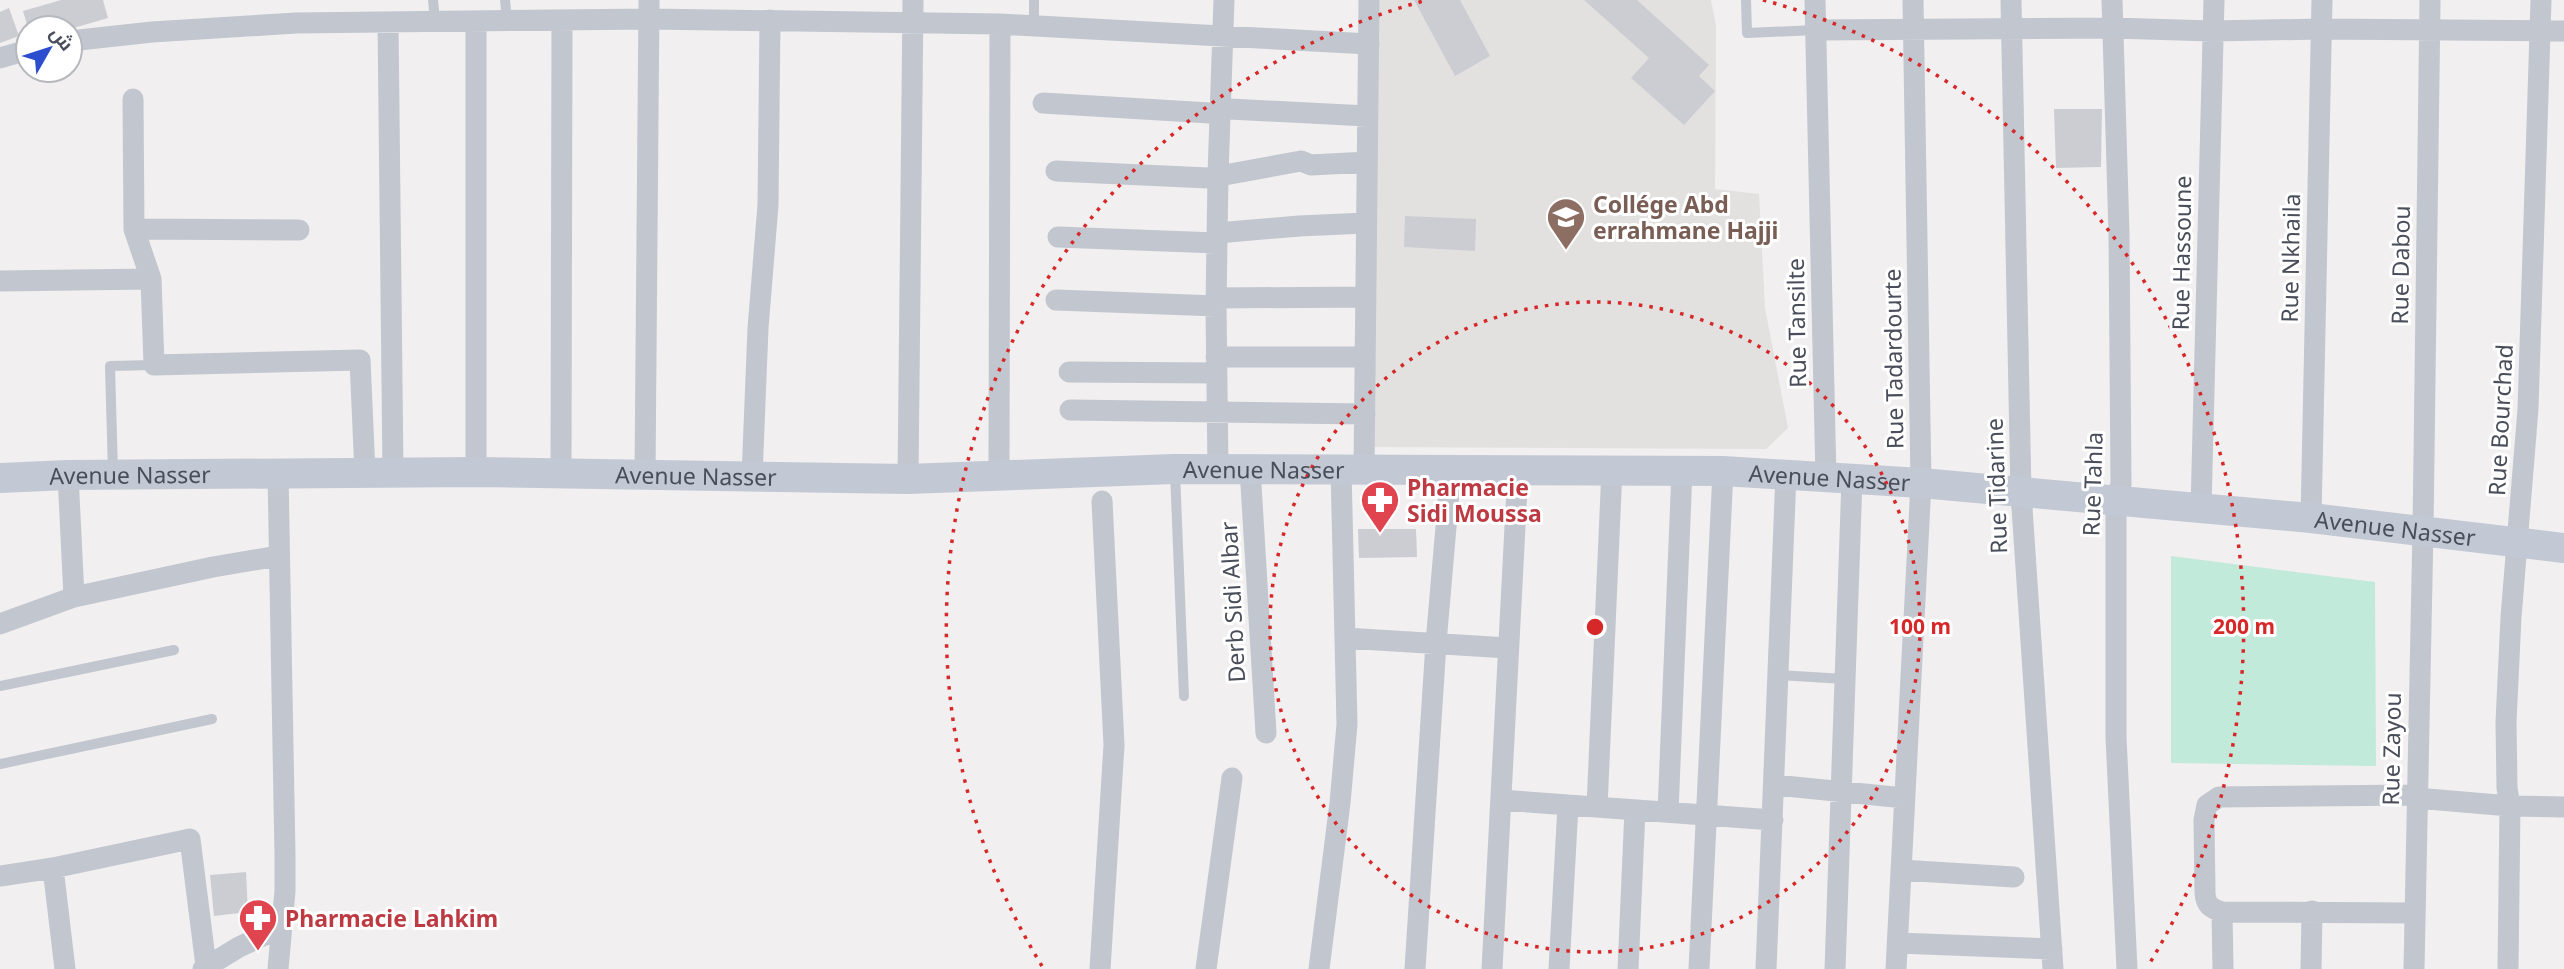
<svg xmlns="http://www.w3.org/2000/svg" width="2564" height="969" viewBox="0 0 2564 969" font-family="'Noto Sans',Cairo,sans-serif">
	<style>
		.education { fill: #e2e1e0 }
		.green { fill: #c2eadb }
		.building { fill: #cccdd3 }
		.lines { fill: none; stroke-linecap: round; stroke-linejoin: round }
		.lane { stroke: #c1c6cf; stroke-width: 10 }
		.street { stroke: #c1c6cf; stroke-width: 21 }
		.secondary { stroke: #c3c8d5; stroke-width: 30 }
		.ring { fill: none; stroke: #d62828; stroke-width: 3.5; stroke-dasharray: 3.5 7 }
		.labels { text-anchor: middle; dominant-baseline: central; stroke-width: 6; stroke-linejoin: round; paint-order: stroke }
		.education-label { font-size: 23px; font-weight: bold; fill: #785e54; stroke: #fff; text-anchor: start }
		.street-label { font-size: 23px; fill: #494e5a; stroke: #fff }
		.health-label { font-size: 23px; font-weight: bold; fill: #be3a42; stroke: #fff; text-anchor: start }
		.centre { fill: #d62828; stroke: #fff; stroke-width: 3.5 }
		.ring-label { font-size: 21px; text-anchor: middle; font-weight: bold; fill: #d62828; stroke: #fff; stroke-width: 6; stroke-linejoin: round; paint-order: stroke }
	</style>
	<rect width="100%" height="100%" fill="#f1efef"/>
	<!-- education -->
	<path class="education" d="M 1374,0 L 1711,0 L 1716,26 L 1715,189 L 1759,194 L 1765,308 L 1788,428 L 1766,449 L 1369,447 Z"/>
	<!-- green -->
	<path class="green" d="M 2171,556 L 2375,582 L 2376,766 L 2171,763 Z"/>
	<!-- building -->
	<path class="building" d="M 61,0 L 103,0 L 108,18 L 70,29 L 28,28 L 23,11 Z
		M 1414,0 L 1460,0 L 1490,56 L 1455,76 Z
		M 1584,0 L 1637,0 L 1709,65 L 1699,76 L 1715,91 L 1684,125 L 1631,78 L 1649,58 Z
		M 9,8 L 19,36 L 0,43 L 0,12 Z
		M 2054,109 L 2102,109 L 2101,167 L 2056,168 Z
		M 1405,216 L 1476,219 L 1475,251 L 1404,247 Z
		M 1358,529 L 1416,529 L 1417,557 L 1359,558 Z
		M 246,872 L 248,912 L 214,916 L 210,875 Z"/>
	<g class="lines">
		<!-- lane -->
		<path class="lane" d="M 433,0 L 435,21
			M 505,0 L 507,21
			M 1034,0 L 1034,25
			M 1746,0 L 1747,33 L 1816,30
			M 113,472 L 110,366 L 154,365
			M 1175,472 L 1184,696
			M 1779,675 L 1844,679
			M 0,686 L 174,650
			M 0,764 L 212,719"/>
		<!-- street -->
		<path class="street" d="M 1815,0 L 1826,478
			M 2011,0 L 2021,493 L 2053,969
			M 2112,0 L 2119,233 L 2121,484 L 2116,500 L 2116,737 L 2127,969
			M 388,22 L 393,473
			M 1816,30 L 2113,28 L 2212,31 L 2321,29 L 2564,31
			M 70,41 L 152,32 L 296,23 L 650,19 L 1000,24 L 1369,44
			M 0,58 L 28,50
			M 133,99 L 134,229 L 151,279 L 154,365 L 360,360 L 365,473
			M 1043,103 L 1210,113 L 1230,109 L 1367,116
			M 1056,171 L 1208,178 L 1301,161 L 1311,165 L 1367,162
			M 134,229 L 299,230
			M 1217,233 L 1299,226 L 1366,223
			M 1058,237 L 1217,243
			M 0,281 L 151,279
			M 1216,298 L 1365,297
			M 1056,300 L 1216,306
			M 1216,357 L 1365,357
			M 1069,372 L 1216,373
			M 1070,410 L 1365,414
			M 1250,468 L 1266,733
			M 1218,469 L 1216,306 L 1218,175 L 1224,0
			M 1364,469 L 1369,0
			M 476,472 L 476,21
			M 561,473 L 562,20
			M 645,474 L 649,0
			M 68,475 L 74,597
			M 999,475 L 1000,24
			M 752,477 L 758,328 L 768,205 L 770,20
			M 908,479 L 913,0
			M 2201,508 L 2214,0
			M 2311,518 L 2322,0
			M 0,624 L 74,597 L 213,567 L 278,556
			M 1345,638 L 1508,648
			M 1775,785 L 1904,798
			M 2416,798 L 2510,806 L 2564,807
			M 1501,800 L 1773,820
			M 1597,807 L 1612,469
			M 1668,812 L 1682,471
			M 53,868 L 65,969
			M 1901,870 L 2014,877
			M 0,876 L 53,868 L 190,839 L 206,966
			M 2222,912 L 2223,969
			M 2415,913 L 2222,912 C 2210,908 2206,905 2205,893 L 2204,820 L 2207,805 L 2219,797 L 2416,795
			M 1898,943 L 2052,949
			M 203,969 L 239,947 L 282,927
			M 278,969 L 285,891 L 285,856 L 278,473
			M 1100,969 L 1114,745 L 1102,501
			M 1206,969 L 1232,778
			M 1319,969 L 1340,803 L 1347,724 L 1341,469
			M 1415,969 L 1436,643 L 1451,469
			M 1492,969 L 1518,469
			M 1559,969 L 1568,805
			M 1628,969 L 1635,810
			M 1699,969 L 1723,471
			M 1766,969 L 1786,474
			M 1835,969 L 1852,479
			M 1896,969 L 1921,483 L 1913,0
			M 2311,969 L 2312,911
			M 2414,969 L 2423,530 L 2430,0
			M 2508,969 L 2510,806 L 2507,788 L 2506,722 L 2511,617 L 2528,409 L 2541,0"/>
		<!-- secondary -->
		<path class="secondary" id="s1" d="M 0,478 L 68,475 L 476,472 L 908,479 L 1174,469 L 1723,471 L 1921,483 L 2311,518 L 2564,548"/>
	</g>
	<!-- distance rings -->
	<g class="ring">
		<circle cx="1595" cy="627" r="325"/>
		<path d="M1042 966A649 649 0 0 1 1427 0M1763 0A649 649 0 0 1 2148 966"/>
	</g>
	<!-- icons -->
	<defs>
		<g id="school-pin" transform="scale(2.0125)"><path d="M0 17L-7.5 6A9.5 9.5 0 1 1 7.5 6Z" fill="#8d6e63" stroke="#fff"/><path d="M0-5L7-2L0 1L-7-2ZM-4 1L0 2.5L4 1V4Q0 6-4 4Z" fill="#fff"/></g>
		<g id="pharmacy-pin" transform="scale(2.0125)"><path d="M0 17L-7.5 6A9.5 9.5 0 1 1 7.5 6Z" fill="#e0444e" stroke="#fff"/><path d="M-2-6h4v4h4v4h-4v4h-4v-4h-4v-4h4Z" fill="#fff"/></g>
	</defs>
	<g fill-rule="evenodd">
		<use href="#school-pin" x="1566" y="217"/>
		<use href="#pharmacy-pin" x="1380" y="500"/>
		<use href="#pharmacy-pin" x="258" y="918"/>
	</g>
	<g class="labels">
		<!-- education labels -->
		<g class="education-label">
			<text x="1593" y="204">Collége Abd<tspan x="1593" dy="26">errahmane Hajji</tspan></text>
		</g>
		<!-- street labels -->
		<g class="street-label">
			<text transform="translate(2181 253) rotate(-89)">Rue Hassoune</text>
			<text transform="translate(2290 258) rotate(-89)">Rue Nkhaila</text>
			<text transform="translate(2400 265) rotate(-89)">Rue Dabou</text>
			<text transform="translate(1796 323) rotate(-91)">Rue Tansilte</text>
			<text transform="translate(1893 359) rotate(-91)">Rue Tadardourte</text>
			<text transform="translate(2500 420) rotate(-87)">Rue Bourchad</text>
			<text stroke="none"><textPath href="#s1" startOffset="1264">Avenue Nasser</textPath></text>
			<text stroke="none"><textPath href="#s1" startOffset="130">Avenue Nasser</textPath></text>
			<text stroke="none"><textPath href="#s1" startOffset="696">Avenue Nasser</textPath></text>
			<text stroke="none"><textPath href="#s1" startOffset="1830">Avenue Nasser</textPath></text>
			<text transform="translate(2092 484) rotate(-88)">Rue Tahla</text>
			<text transform="translate(1996 486) rotate(-92)">Rue Tidarine</text>
			<text stroke="none"><textPath href="#s1" startOffset="2398">Avenue Nasser</textPath></text>
			<text transform="translate(1232 602) rotate(-93)">Derb Sidi Albar</text>
			<text transform="translate(2391 749) rotate(-89)">Rue Zayou</text>
		</g>
		<!-- health labels -->
		<g class="health-label">
			<text x="1407" y="487">Pharmacie<tspan x="1407" dy="26">Sidi Moussa</tspan></text>
			<text x="285" y="918">Pharmacie Lahkim</text>
		</g>
	</g>
	<circle cx="1595" cy="627" r="10" class="centre"/>
	<g class="ring-label">
		<text x="1920" y="634">100 m</text>
		<text x="2244" y="634">200 m</text>
	</g>
	<!-- north arrow -->
	<g transform="translate(49 49) rotate(51)"><circle r="33" fill="#ffffff" stroke="#b6b8bd" stroke-width="2"/>
	<path d="M0-5L12 26L0 18L-12 26Z" fill="#2c4dcd"/>
	<text y="-10" font-size="19" font-weight="bold" text-anchor="middle" fill="#494e5a">ش</text>
	</g>
</svg>
